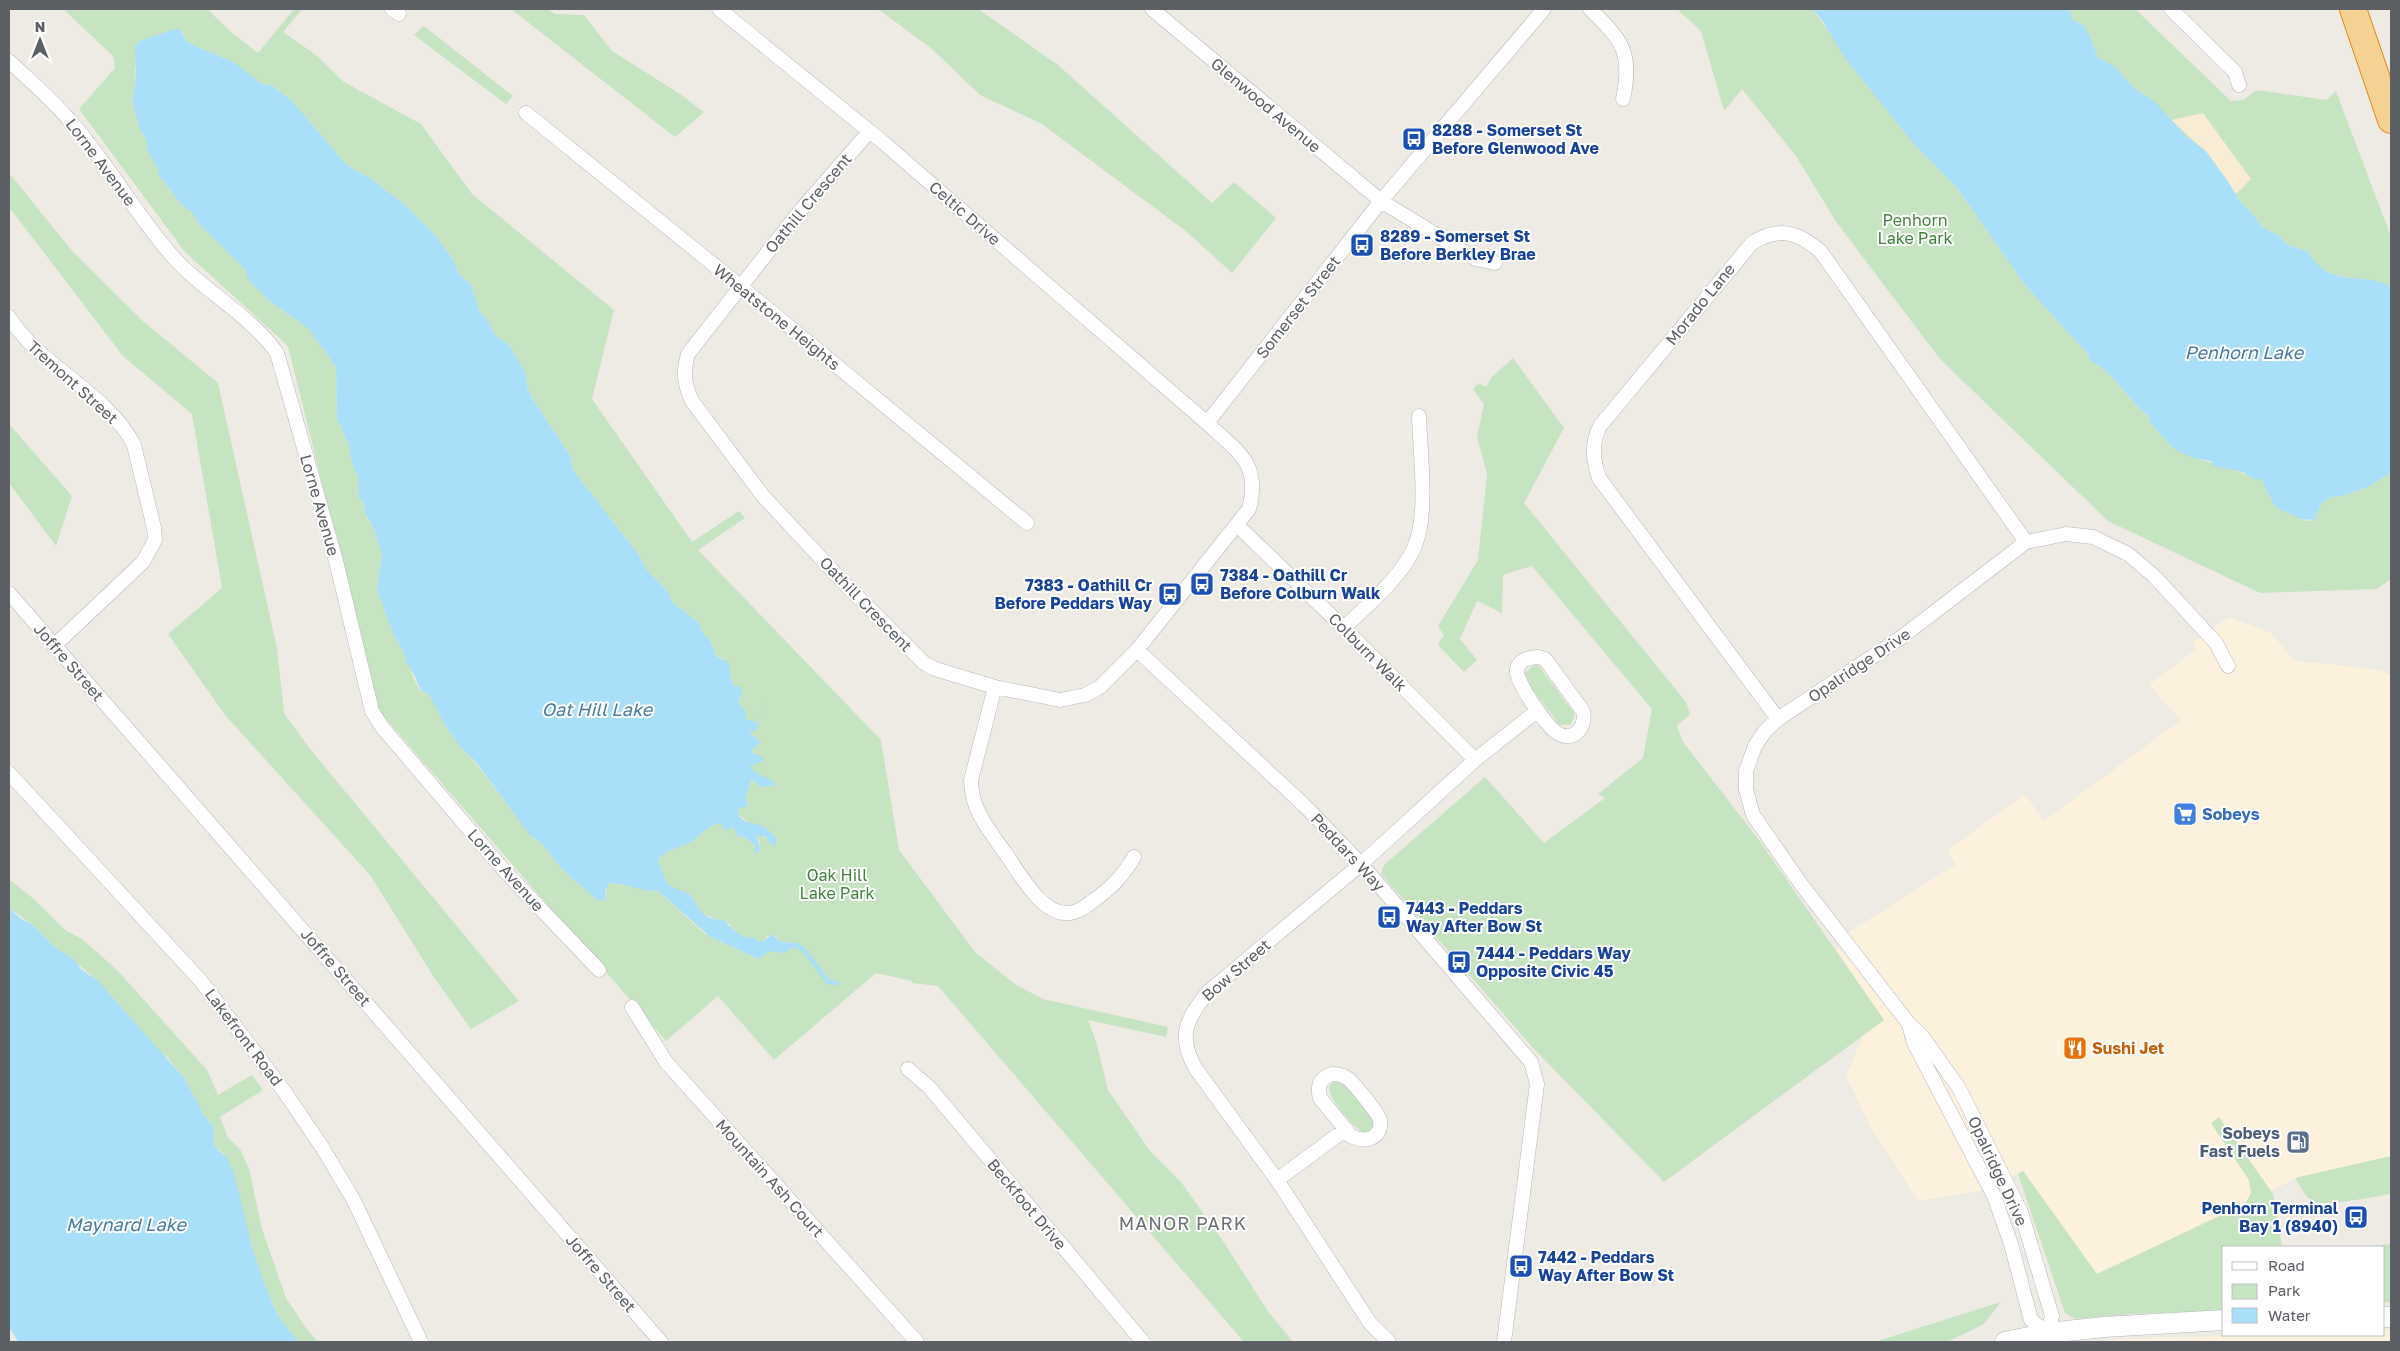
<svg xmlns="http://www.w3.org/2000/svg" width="2400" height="1351" viewBox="0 0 2400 1351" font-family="'Golos Text',sans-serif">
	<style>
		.commercial { fill: #fbf1dc }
		.green { fill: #c6e3c2; fill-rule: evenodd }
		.sand { fill: #f8ecd5 }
		.water { fill: #a9dff9 }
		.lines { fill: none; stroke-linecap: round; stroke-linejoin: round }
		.stream { stroke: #a9dff9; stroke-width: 4.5 }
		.street-casing { stroke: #b5b7ba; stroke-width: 15 }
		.secondary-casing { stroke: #b3b7bb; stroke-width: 21 }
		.highway-casing { stroke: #e28a10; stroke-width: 28 }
		.street { stroke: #fff; stroke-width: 14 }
		.secondary { stroke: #fff; stroke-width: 20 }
		.highway { stroke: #f5d294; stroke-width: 26 }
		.labels { text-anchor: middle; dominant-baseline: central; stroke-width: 4; stroke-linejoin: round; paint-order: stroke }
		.street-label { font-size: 16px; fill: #5c6064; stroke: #fff }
		.transit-label { font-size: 16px; font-weight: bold; fill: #164399; stroke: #fff; text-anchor: start }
		.park-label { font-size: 16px; fill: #40833c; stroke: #fff }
		.shop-label { font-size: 16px; font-weight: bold; fill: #366cbe; stroke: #fff; text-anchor: start }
		.food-label { font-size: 16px; font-weight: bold; fill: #c56008; stroke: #fff; text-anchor: start }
		.service-label { font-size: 16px; font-weight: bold; fill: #4e5e75; stroke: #fff; text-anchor: end }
		.water-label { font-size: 18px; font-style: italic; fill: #447ba2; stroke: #fff }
		.neighbourhood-label { font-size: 18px; letter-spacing: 1px; fill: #6d7276; stroke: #fff }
	</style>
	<rect width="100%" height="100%" fill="#eeebe4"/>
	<!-- commercial -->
	<path class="commercial" d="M 2229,617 L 2271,633 L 2295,661 L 2347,666 L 2382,671 L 2391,676 L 2391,1156 L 2295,1178 L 2268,1193 L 2096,1274 L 2023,1171 L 1989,1189 L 1918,1201 L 1871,1128 L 1846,1076 L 1863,1036 L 1884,1020 L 1837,951 L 1846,934 L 1955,865 L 1948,850 L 2025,794 L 2044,821 L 2181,720 L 2149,685 L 2196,649 L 2193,642 Z
		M 2391,1330 L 2391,1342 L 2094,1342 L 2120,1339 L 2257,1335 L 2384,1335 L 2384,1331 Z"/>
	<!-- green -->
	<path class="green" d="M 63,9 L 207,9 L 230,31 L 258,53 L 294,9 L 302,9 L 283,32 L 316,55 L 344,82 L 421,124 L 472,194 L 614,310 L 592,399 L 692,542 L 739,511 L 745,518 L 698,550 L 881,740 L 899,850 L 976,953 L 1016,985 L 1043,999 L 1168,1027 L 1166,1037 L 1088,1020 L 1096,1041 L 1108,1090 L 1150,1151 L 1181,1182 L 1225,1244 L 1267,1310 L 1293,1342 L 1244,1342 L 938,986 L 912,983 L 912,981 L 876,973 L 774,1060 L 718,996 L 666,1041 L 378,710 L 288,346 L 185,252 L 79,109 L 115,68 L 113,56 ZM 175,29 L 183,34 L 187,42 L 226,59 L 262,84 L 271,85 L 292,101 L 343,161 L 353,169 L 368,177 L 403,203 L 436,236 L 454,261 L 459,274 L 471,285 L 480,312 L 486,318 L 495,335 L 509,345 L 526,373 L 527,387 L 532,398 L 571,457 L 573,470 L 638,554 L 646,569 L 668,592 L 672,602 L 698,622 L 703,633 L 710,641 L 716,656 C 736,661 726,676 733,687 C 736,689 740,692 742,695 L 738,704 L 746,719 L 758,724 L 749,733 L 756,738 L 757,746 L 750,752 L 758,756 L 750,766 C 754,773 764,779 772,780 L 776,785 L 761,787 L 751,779 L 745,799 L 749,805 L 739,808 L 738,814 L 749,823 L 760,825 L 774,835 L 767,839 L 762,835 L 757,835 L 760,844 L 755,849 L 755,845 L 744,837 L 738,836 L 734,827 L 724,829 L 721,823 C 710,823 701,836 691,842 C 682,847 660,851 658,862 L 668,885 L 689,895 L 703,914 L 730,924 L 732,929 L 746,938 L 763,942 L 767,936 L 776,936 L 780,942 L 796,943 C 789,954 781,951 770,951 L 757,959 L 705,934 L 658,891 L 610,883 L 605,889 L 607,895 L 597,900 L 562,869 L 543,845 L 533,838 L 474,761 L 462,749 L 445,725 L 428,693 L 421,692 L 413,677 L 411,667 L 406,660 L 404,652 L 393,634 L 377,589 L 382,554 L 372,524 L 366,517 L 363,502 L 359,498 L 358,478 L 351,460 L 349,445 L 337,419 L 336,367 L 309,329 L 271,302 L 250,282 L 245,269 L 198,223 L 192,212 L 181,204 L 158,174 L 158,169 L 147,150 L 147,141 L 139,127 L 132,99 L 136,79 L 135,69 L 140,41 Z
		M 511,9 L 547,9 L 555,14 L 584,15 L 612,51 L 680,94 L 704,112 L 675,137 Z
		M 878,9 L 978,9 L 1058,65 L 1212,203 L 1234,182 L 1276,218 L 1232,273 L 1187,232 L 1042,124 L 980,95 L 932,49 Z
		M 1677,9 L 1812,9 L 1914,144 L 1958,189 L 2025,285 L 2088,354 L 2090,361 C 2116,371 2126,401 2149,416 L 2149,421 L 2160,434 L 2181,453 L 2261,479 L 2275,507 L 2306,521 L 2314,520 L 2322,503 L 2331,497 L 2342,496 L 2365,488 L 2391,473 L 2391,579 L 2377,589 L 2260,593 L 2108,521 L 1940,359 L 1837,223 L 1796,156 L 1742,89 L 1724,111 L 1701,31 Z
		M 2068,9 L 2135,9 L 2231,101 L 2243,100 L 2257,90 L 2327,100 L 2336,91 L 2391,237 L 2391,287 C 2371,275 2346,282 2326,271 C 2317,266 2313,258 2307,251 L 2287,245 L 2279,235 L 2263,228 L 2251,212 L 2239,200 L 2205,150 L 2186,136 L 2144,94 L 2134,88 L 2115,68 L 2098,58 L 2090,36 L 2083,25 L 2073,20 Z
		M 424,26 L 513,96 L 506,104 L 414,35 Z
		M 9,173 L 73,252 L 143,321 L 218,383 L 277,648 L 284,713 L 310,749 L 519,1001 L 471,1029 L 435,979 L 370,875 L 225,715 L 168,634 L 222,588 L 192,414 L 123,356 L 9,207 Z
		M 1513,358 L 1564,428 L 1524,503 L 1686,702 L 1690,714 L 1677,726 L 1683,742 L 1759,840 L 1884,1020 L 1664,1182 L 1534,1049 L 1381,874 L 1384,865 L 1485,777 L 1544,843 L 1605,798 L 1598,794 L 1643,758 L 1652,709 L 1532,566 L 1503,575 L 1502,613 L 1477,601 L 1460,639 L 1477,660 L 1464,672 L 1438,645 L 1444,635 L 1438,626 L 1478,560 L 1487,474 L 1477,437 L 1484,404 L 1473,389 L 1479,383 L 1486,387 L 1491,378 Z
		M 9,424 L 72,496 L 56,546 L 9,483 Z
		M 1534,665 L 1539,666 L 1574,713 L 1575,716 L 1570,725 L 1560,725 L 1531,688 L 1525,673 Z
		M 9,879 L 35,900 L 65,930 L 82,939 L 117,970 L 207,1070 L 218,1095 L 252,1075 L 263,1090 L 220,1117 L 228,1138 L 240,1149 L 249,1169 L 262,1229 L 286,1298 L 306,1328 L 318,1342 L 299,1342 L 283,1323 L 273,1306 L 254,1255 L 241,1206 L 224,1154 L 214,1146 L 213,1126 L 204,1115 L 184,1078 L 167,1057 L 159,1052 L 128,1015 L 89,973 L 56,948 L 33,925 L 9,908 Z
		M 1338,1081 L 1348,1086 L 1377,1123 L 1374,1131 L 1365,1134 C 1354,1128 1329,1100 1329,1087 L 1333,1082 Z
		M 2219,1117 L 2273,1194 L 2282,1247 L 2224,1247 L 2224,1311 L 2133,1314 L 2076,1319 L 2065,1313 L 2018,1174 L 2023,1171 L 2097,1274 L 2245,1204 L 2251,1193 L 2249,1180 L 2211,1123 Z
		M 2391,1156 L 2391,1194 C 2377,1196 2325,1207 2314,1202 C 2305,1198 2300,1185 2295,1178 Z
		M 2391,1244 L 2391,1303 L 2384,1302 L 2384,1247 L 2363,1247 Z
		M 2001,1302 L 1984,1324 L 1947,1342 L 1874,1342 Z"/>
	<!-- sand -->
	<path class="sand" d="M 2203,113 L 2251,179 L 2236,194 L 2208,154 L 2171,120 Z"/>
	<!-- water -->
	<path class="water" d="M 1812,9 L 2068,9 L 2073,20 L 2083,25 L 2090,36 L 2098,58 L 2115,67 L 2134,88 L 2154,101 L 2186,136 L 2205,150 L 2227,180 L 2239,200 L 2251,212 L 2263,228 L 2279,235 L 2287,245 L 2307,251 C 2313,258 2317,266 2326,271 C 2346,283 2371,274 2391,287 L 2391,473 L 2367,487 L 2342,496 L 2331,497 L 2322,503 L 2314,520 L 2300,519 L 2275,507 L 2261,479 L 2254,479 L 2243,472 L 2213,466 L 2211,461 L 2193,458 L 2179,452 L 2168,443 L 2149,421 L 2149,416 C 2126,400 2116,372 2090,361 L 2088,354 L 2025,285 L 1958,189 L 1914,144 L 1845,58 L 1822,20 Z
		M 175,29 L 180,30 L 187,42 L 235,63 L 255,79 L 262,84 L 271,85 L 292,101 L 343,161 L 353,169 L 368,177 L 403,203 L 436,236 L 454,261 L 459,274 L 471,285 L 480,312 L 486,318 L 495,335 L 509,345 L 526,373 L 527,387 L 532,398 L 571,457 L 573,470 L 638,554 L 646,569 L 668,592 L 672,602 L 698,622 L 703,633 L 710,641 L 716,656 L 728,662 L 733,686 L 739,686 L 743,691 L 738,704 L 745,709 L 746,719 L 758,723 L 765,696 L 757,729 L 749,733 L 761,742 L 750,752 L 761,756 L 764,761 L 750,766 C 756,777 772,777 776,785 L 761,787 L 751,779 L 745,799 L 749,806 L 739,808 L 738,814 C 745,825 750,821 760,825 C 765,827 772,833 776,838 L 776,846 L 770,843 L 765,836 L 757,835 L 760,850 L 754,853 L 755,845 L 744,837 L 736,835 L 734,827 L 725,831 L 721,823 C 710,823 701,836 691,842 C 682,847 660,851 658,862 L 668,885 L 689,894 L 703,914 L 710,918 L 725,921 L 732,929 L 746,938 L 754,937 L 757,941 L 763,941 L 773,934 L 780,942 L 796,943 L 795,947 L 783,953 L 770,951 L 758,959 L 709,936 L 658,891 C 641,891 627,884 610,883 L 605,889 L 606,900 L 597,900 L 562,869 L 543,845 L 530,835 L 475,761 L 462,749 L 445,725 L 428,693 L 422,692 C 417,684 413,668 406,663 L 404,652 L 393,634 L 377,589 L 382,554 L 372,524 L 366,516 L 363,502 L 359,498 L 358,478 L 351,460 L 349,445 L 337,419 L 336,367 L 309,329 L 271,302 L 253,285 L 248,279 L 245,269 L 198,223 L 192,212 L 181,204 L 158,174 L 158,169 L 147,150 L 147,141 L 139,127 L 132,99 L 136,78 L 135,47 L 140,41 Z
		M 9,908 L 20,918 L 33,925 L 56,948 L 74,960 L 81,969 L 98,981 L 184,1078 L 204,1115 L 213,1126 L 214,1146 L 227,1158 L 233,1170 L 253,1251 L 273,1306 L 283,1323 L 299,1342 L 18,1342 L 9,1327 Z"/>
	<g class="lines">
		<!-- stream -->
		<path class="stream" d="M 797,945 L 804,950 L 828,982 L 837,983"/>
		<!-- street casing -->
		<g class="street-casing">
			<path id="street" d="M 392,9 L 399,14
				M 719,9 L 884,143 L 1207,423 C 1238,452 1261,463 1249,509 L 1137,650 L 1100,687 L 1085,695 L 1060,700 L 995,687 L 935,669 L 924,663 L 845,584 L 763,496 L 692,401 C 684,384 683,372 688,354 L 800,211 L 869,132
				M 1152,9 L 1381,201 L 1476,259 L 1495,263
				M 1590,9 C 1622,40 1633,53 1623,99
				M 2171,9 L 2235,72 L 2239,85
				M 9,61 C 30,81 53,100 71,122 C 109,165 136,215 174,258 C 205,292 250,315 277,353 L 336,561 L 372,711 L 382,727 L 502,868 L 599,970
				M 526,113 L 740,286 L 1027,523
				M 9,317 C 40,367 107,392 134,445 L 154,528 L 155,540 L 143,562 L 54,646
				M 1207,423 L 1381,201 L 1544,9
				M 1237,525 L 1344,628 L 1475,760
				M 9,593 L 661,1342
				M 1344,628 C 1368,604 1400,579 1414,548 C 1429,515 1420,453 1419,416
				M 1137,650 L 1304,805 L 1361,864 L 1531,1062 L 1537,1084 L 1504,1342
				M 1538,657 L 1545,659 L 1583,711 C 1587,728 1572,744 1556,732 C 1546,725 1515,681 1517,670 C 1518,659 1529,658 1538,657 Z
				M 995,687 L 971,780 C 971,810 989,830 1006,854 C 1019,873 1043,917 1070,913 C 1079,912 1086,906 1093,901 C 1111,888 1123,876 1134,857
				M 1778,719 L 1599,478 C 1593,460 1591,443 1600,426 L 1752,243 C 1779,226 1799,232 1821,252 L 2026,542
				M 9,773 L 201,981 L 284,1091 L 322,1147 L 353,1199 L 421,1342
				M 632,1007 L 666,1062 L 917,1342
				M 1909,1024 L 1914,1043 L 1994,1196 L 2011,1244 L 2031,1320 L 2048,1333
				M 908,1069 L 929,1087 L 1143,1342
				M 1332,1074 C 1338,1074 1342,1075 1347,1078 C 1352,1081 1379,1114 1380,1120 C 1383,1139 1364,1143 1351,1136 L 1320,1098 C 1317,1086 1320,1078 1332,1074 Z
				M 1277,1180 L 1346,1129
				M 2050,1339 L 2048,1333 L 2052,1316 L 2021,1212 L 1959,1088 L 1922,1036 L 1909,1024 L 1801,884 L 1753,815 L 1746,789 L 1746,771 L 1755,746 L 1765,731 L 1778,719 L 1899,639 L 2026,542 L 2066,534 L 2093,537 L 2128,554 L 2154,576 L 2216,643 L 2228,666
				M 1389,1342 L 1370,1323 L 1277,1180 L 1196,1069 C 1177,1037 1186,1019 1208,992 L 1361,864 L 1475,760 L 1537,711"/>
		</g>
		<!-- secondary casing -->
		<g class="secondary-casing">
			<path id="secondary" d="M 2384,1317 L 2391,1317
				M 2005,1342 L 2048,1333 L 2104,1327 L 2224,1320"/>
		</g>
		<!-- highway casing -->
		<g class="highway-casing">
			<path id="highway" d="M 2353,9 L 2391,120"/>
		</g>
		<!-- street -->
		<use href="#street" class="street"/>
		<!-- secondary -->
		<use href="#secondary" class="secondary"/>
		<!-- highway -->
		<use href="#highway" class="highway"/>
	</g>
	<!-- icons -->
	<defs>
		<g id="bus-square" transform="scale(1.25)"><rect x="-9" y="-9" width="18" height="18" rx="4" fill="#1a4fb4" stroke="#fff"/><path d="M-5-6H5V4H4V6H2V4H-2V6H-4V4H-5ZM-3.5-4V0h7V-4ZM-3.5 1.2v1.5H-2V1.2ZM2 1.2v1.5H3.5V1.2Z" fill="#fff"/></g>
		<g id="supermarket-square" transform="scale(1.25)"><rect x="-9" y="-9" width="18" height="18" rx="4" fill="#3f7fe0" stroke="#fff"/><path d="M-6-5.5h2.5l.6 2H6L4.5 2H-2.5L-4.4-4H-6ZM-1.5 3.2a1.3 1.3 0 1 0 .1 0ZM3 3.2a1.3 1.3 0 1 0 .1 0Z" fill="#fff"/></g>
		<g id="restaurant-square" transform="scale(1.25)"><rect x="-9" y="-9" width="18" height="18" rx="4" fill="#e8710a" stroke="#fff"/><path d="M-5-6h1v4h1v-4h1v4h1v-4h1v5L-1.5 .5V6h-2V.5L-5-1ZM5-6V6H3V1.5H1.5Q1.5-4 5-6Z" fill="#fff"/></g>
		<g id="fuel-square" transform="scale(1.25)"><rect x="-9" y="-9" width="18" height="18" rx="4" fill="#5c6f8a" stroke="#fff"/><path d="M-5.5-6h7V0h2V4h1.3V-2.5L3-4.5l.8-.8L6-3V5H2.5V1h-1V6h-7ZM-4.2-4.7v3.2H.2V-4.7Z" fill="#fff"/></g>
	</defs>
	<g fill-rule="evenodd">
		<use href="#bus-square" x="1414" y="139"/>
		<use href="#bus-square" x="1362" y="245"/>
		<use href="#bus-square" x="1202" y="584"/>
		<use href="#bus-square" x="1170" y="594"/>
		<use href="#supermarket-square" x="2185" y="814"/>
		<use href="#bus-square" x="1389" y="917"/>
		<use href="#bus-square" x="1459" y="962"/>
		<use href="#restaurant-square" x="2075" y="1048"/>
		<use href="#fuel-square" x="2298" y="1142"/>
		<use href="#bus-square" x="2356" y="1217"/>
		<use href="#bus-square" x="1521" y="1266"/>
	</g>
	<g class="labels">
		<!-- street labels -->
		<g class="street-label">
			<text transform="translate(1266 105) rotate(40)">Glenwood Avenue</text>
			<text transform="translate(101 162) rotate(53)">Lorne Avenue</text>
			<text transform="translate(808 203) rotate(-50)">Oathill Crescent</text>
			<text transform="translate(965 213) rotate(41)">Celtic Drive</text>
			<text transform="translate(1700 304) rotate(-51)">Morado Lane</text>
			<text transform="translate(1298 307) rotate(-52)">Somerset Street</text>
			<text transform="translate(777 317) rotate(39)">Wheatstone Heights</text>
			<text transform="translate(73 382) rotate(42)">Tremont Street</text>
			<text transform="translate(320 505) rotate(74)">Lorne Avenue</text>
			<text transform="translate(866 604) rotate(46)">Oathill Crescent</text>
			<text transform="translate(1368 652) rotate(45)">Colburn Walk</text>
			<text transform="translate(69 662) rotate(49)">Joffre Street</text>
			<text transform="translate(1859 665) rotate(-34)">Opalridge Drive</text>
			<text transform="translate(1348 852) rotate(47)">Peddars Way</text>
			<text transform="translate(506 870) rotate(48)">Lorne Avenue</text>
			<text transform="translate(336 967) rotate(49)">Joffre Street</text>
			<text transform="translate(1236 970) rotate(-41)">Bow Street</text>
			<text transform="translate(244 1037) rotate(53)">Lakefront Road</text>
			<text transform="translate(1998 1171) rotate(65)">Opalridge Drive</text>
			<text transform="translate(770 1178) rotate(48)">Mountain Ash Court</text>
			<text transform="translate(1027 1204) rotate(50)">Beckfoot Drive</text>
			<text transform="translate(601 1273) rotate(49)">Joffre Street</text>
		</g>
		<!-- transit labels -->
		<g class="transit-label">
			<text x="1432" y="130">8288 - Somerset St<tspan x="1432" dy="18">Before Glenwood Ave</tspan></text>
			<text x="1380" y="236">8289 - Somerset St<tspan x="1380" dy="18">Before Berkley Brae</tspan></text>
			<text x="1220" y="575">7384 - Oathill Cr<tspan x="1220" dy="18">Before Colburn Walk</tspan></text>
			<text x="1152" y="585" text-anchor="end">7383 - Oathill Cr<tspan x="1152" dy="18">Before Peddars Way</tspan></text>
			<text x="1406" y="908">7443 - Peddars<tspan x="1406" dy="18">Way After Bow St</tspan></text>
			<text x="1476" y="953">7444 - Peddars Way<tspan x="1476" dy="18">Opposite Civic 45</tspan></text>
			<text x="2338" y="1208" text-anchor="end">Penhorn Terminal<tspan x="2338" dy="18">Bay 1 (8940)</tspan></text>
			<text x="1538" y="1257">7442 - Peddars<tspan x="1538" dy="18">Way After Bow St</tspan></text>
		</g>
		<!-- park labels -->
		<g class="park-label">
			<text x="1915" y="220">Penhorn<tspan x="1915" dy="18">Lake Park</tspan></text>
			<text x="837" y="875">Oak Hill<tspan x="837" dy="18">Lake Park</tspan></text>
		</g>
		<!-- shop labels -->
		<g class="shop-label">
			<text x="2202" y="814">Sobeys</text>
		</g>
		<!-- food labels -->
		<g class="food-label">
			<text x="2092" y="1048">Sushi Jet</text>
		</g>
		<!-- service labels -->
		<g class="service-label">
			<text x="2280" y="1133">Sobeys<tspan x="2280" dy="18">Fast Fuels</tspan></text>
		</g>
		<!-- water labels -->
		<g class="water-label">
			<text x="2244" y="352">Penhorn Lake</text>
			<text x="597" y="709">Oat Hill Lake</text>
			<text x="126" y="1224">Maynard Lake</text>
		</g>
		<!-- neighbourhood labels -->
		<g class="neighbourhood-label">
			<text x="1183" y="1223">MANOR PARK</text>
		</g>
	</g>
	<!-- border -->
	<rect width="2400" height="1351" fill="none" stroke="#5c6064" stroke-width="20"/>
	<!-- legend -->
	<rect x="2222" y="1246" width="162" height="90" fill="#ffffff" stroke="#bebfc1"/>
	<rect x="2232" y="1262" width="25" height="8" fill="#ffffff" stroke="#bebfc1"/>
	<text x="2268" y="1271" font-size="15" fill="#5c6064">Road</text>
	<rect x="2232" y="1284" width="25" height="15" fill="#c6e3c2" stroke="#bebfc1"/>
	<text x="2268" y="1296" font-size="15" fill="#5c6064">Park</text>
	<rect x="2232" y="1308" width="25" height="15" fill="#a9dff9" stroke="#bebfc1"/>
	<text x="2268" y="1321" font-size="15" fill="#5c6064">Water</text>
	<!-- north arrow -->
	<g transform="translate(40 40)" stroke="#ffffff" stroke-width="4" paint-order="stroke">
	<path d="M0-4L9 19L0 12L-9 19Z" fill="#5c6064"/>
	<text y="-8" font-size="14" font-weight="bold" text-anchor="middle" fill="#5c6064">N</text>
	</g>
</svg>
